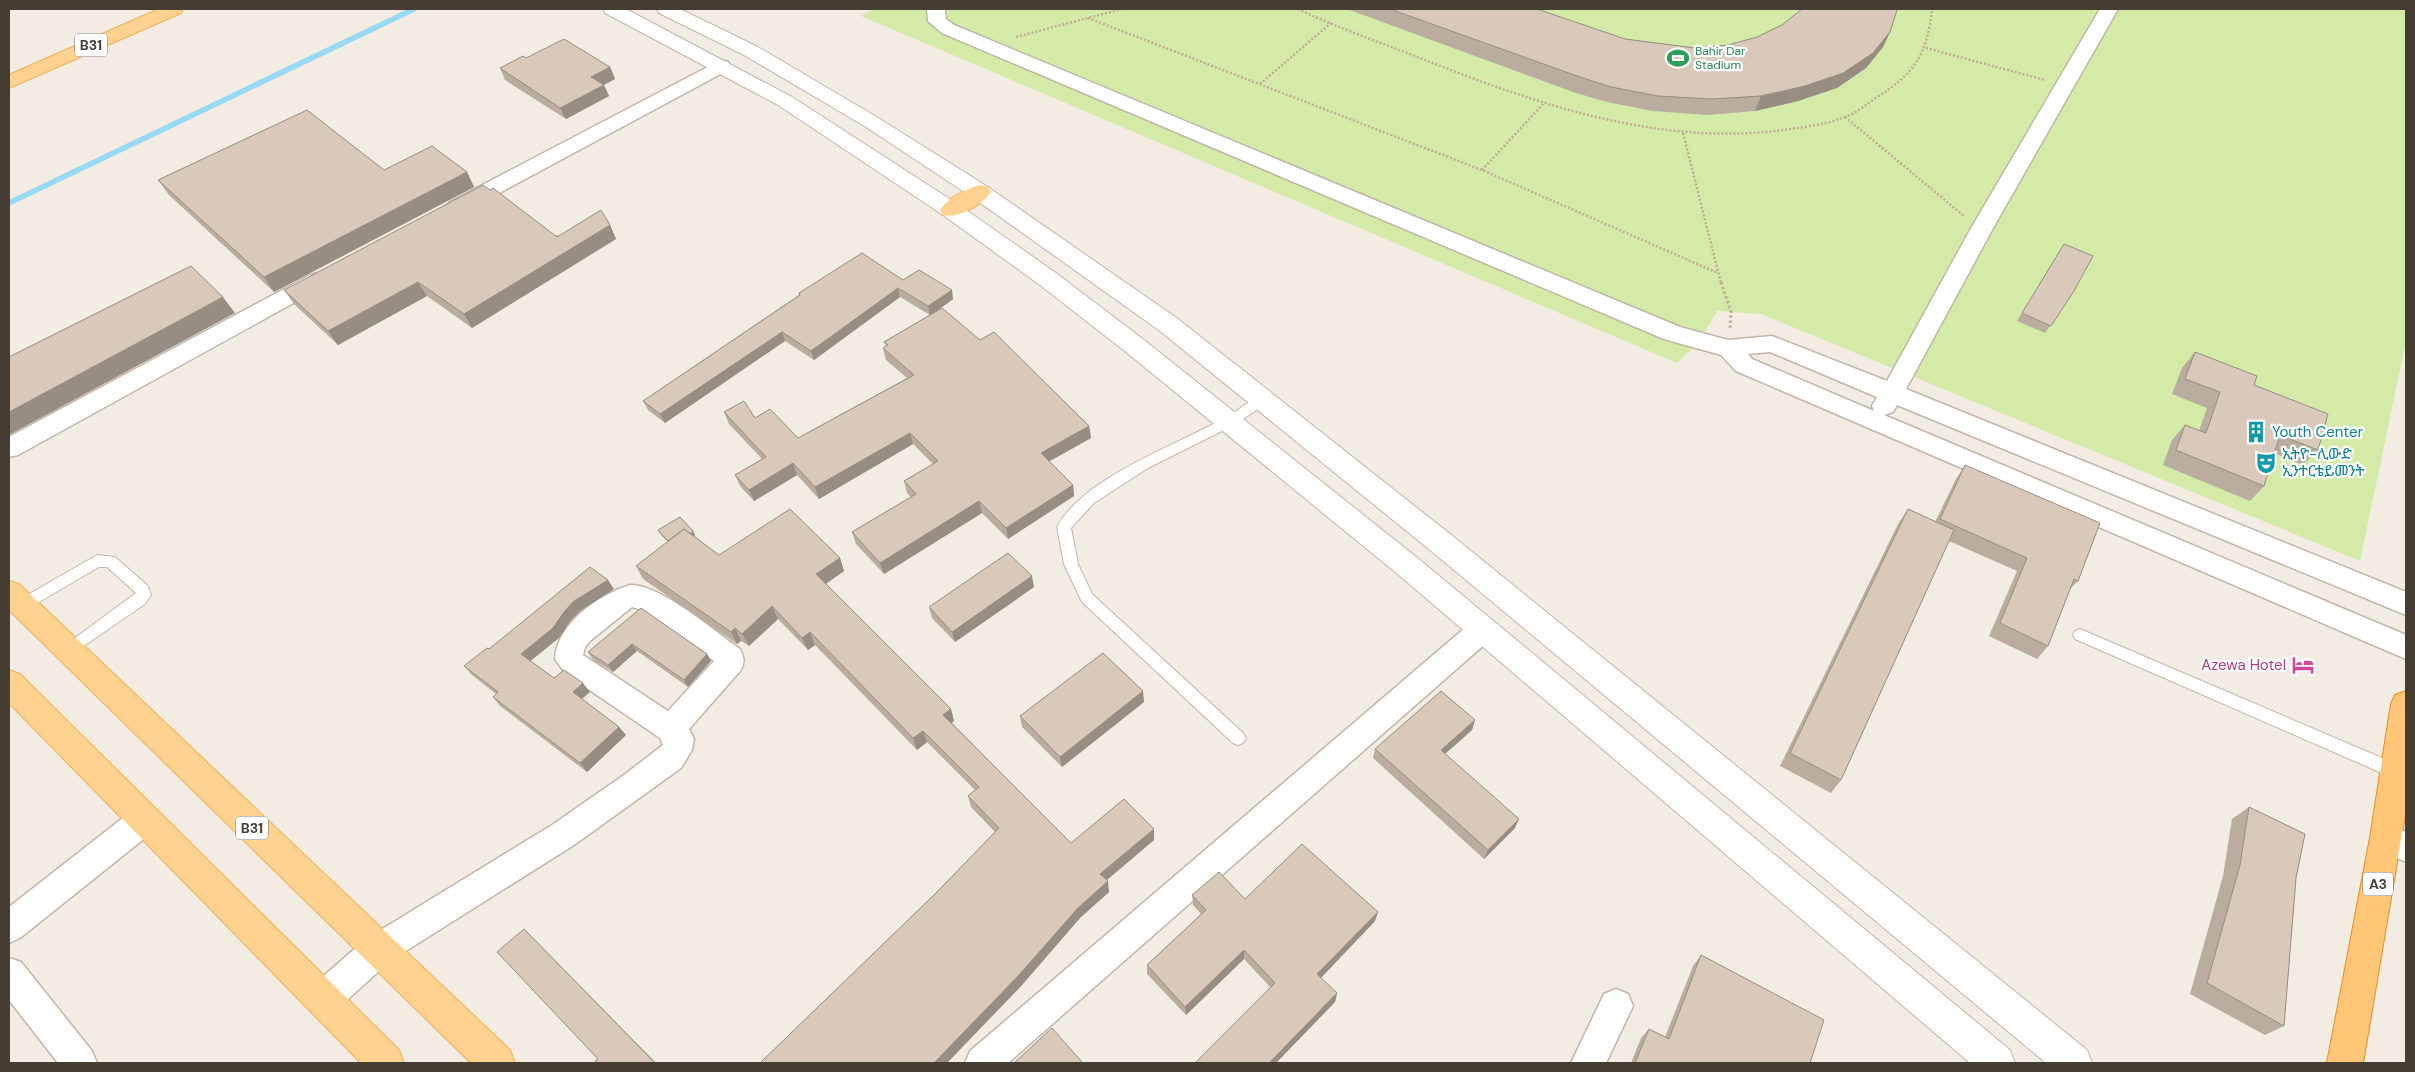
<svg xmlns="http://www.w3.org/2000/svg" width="2415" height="1072" viewBox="0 0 2415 1072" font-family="'DM Sans','Noto Sans Ethiopic',sans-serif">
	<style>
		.green { fill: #d3eba7 }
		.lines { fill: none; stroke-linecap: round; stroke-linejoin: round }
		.stream { stroke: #98d9f6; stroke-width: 5.5 }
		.service-casing { stroke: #c2b6a7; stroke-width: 2 }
		.minor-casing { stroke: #c2b6a7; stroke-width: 3 }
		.tertiary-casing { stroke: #c2b6a7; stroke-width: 2 }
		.primary-casing { stroke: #edb056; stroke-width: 2 }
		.trunk-casing { stroke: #ea8d25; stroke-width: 2 }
		.path-far1 { stroke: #c2ad94; stroke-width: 2.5; stroke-dasharray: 2 2; stroke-linecap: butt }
		.path { stroke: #c2ad94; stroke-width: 3; stroke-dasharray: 2.5 2.5; stroke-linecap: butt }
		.service { fill: #fff; fill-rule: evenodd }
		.minor { fill: #fff; fill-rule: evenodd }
		.tertiary { fill: #fff; fill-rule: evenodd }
		.primary { fill: #ffd38f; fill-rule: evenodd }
		.trunk { fill: #ffc678; fill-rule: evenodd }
		.wall { fill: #baada0 }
		.shaded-wall { fill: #978d82 }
		.building { fill: #d8c9ba; stroke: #978d82 }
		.labels { text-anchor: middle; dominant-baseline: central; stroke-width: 4.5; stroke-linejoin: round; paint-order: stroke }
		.far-leisure-label { font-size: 12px; fill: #27864d; stroke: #fff; text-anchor: start }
		.shield { fill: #fff; stroke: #7d7670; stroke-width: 1 }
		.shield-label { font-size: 14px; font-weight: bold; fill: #453c32 }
		.culture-label { font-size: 15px; fill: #0d838f; stroke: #fff; text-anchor: start }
		.hotel-label { font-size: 15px; fill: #b23c85; stroke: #fff; text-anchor: end }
	</style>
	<rect width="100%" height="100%" fill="#f3ece2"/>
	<!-- green -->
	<path class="green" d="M 874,9 L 2406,9 L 2406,341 L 2360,561 L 1761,314 L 1717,311 L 1699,342 L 1677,363 L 861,16 Z"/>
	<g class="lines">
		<!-- stream -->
		<path class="stream" d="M 9,203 L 414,9"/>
		<!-- service casing -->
		<g class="service-casing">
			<path id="service" d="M 1263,395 L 1269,400 L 1267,403 L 1234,425 L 1148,468 L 1094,503 L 1071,528 L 1078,564 L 1092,594 L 1243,733 L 1246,738 L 1243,743 L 1238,745 L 1233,743 L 1082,602 L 1064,564 L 1057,527 C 1083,478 1176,445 1223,419 C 1237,412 1249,400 1263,395 Z
				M 97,555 L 115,557 L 148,586 L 151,595 L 145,604 L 69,656 L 64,654 L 62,650 L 64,646 L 136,593 L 107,567 L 99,567 L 27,609 L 22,611 L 17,609 L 15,605 L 17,601 Z
				M 2080,629 L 2403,767 L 2405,772 L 2403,777 L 2397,779 L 2391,777 L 2075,639 L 2073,635 L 2075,631 Z"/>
		</g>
		<!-- minor casing -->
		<g class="minor-casing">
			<path id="minor" d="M 927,9 L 945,9 L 946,19 L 954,25 L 1680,327 L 1728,340 L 1772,336 L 1887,381 L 1970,230 L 2100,9 L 2118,9 L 1992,230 L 1906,389 L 2406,592 L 2406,615 L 1897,405 L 1893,412 L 1884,415 L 2406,635 L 2406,659 L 1736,371 L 1721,355 L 1664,339 L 942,33 L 928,21 ZM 1770,352 L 1877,397 L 1872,406 L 1874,411 L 1752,359 L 1748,354 Z
				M 721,60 L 728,62 L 730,66 L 728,70 L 464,212 L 457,214 L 450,212 L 446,207 L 450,202 Z
				M 318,273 L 326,275 L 329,280 L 326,285 L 18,455 L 9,457 L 9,437 L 310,275 Z
				M 630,585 C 660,584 714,631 740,649 C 744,658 745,661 741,670 L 689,729 L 694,739 L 692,750 L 681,768 L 574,845 L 390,961 L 335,1011 L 323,1016 L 311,1011 L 306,999 L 311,987 L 366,939 L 552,825 L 624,775 L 663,745 L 660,738 L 566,674 L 555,659 C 557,623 599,595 630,585 ZM 632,607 L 642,610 L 714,661 L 668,711 L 583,655 L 585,647 L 590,641 Z
				M 1483,617 L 1493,621 L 1497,629 L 1493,637 L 1008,1063 L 965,1063 L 970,1051 L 1473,621 Z
				M 144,806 L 155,810 L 159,820 L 155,830 L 20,938 L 9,943 L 9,907 L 133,810 Z
				M 2386,824 L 2406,832 L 2406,862 L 2375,848 L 2371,838 L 2375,828 Z
				M 9,958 L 21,962 L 92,1051 L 97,1063 L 58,1063 L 9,1000 Z
				M 1616,989 L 1628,994 L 1633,1006 L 1606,1063 L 1571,1063 L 1604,994 Z"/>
		</g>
		<!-- tertiary casing -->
		<g class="tertiary-casing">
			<path id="tertiary" d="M 603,9 L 626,9 L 792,97 L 959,205 L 1056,273 L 1144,340 L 1420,560 L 2010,1050 L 2015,1063 L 1970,1063 L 1400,576 L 1126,352 L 1040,285 L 943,215 L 778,105 L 605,13 Z
				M 657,9 L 680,9 L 758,47 L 880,119 L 988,187 L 1178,319 L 1450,534 L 2087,1050 L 2092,1063 L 2046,1063 L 1430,550 L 1160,331 L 972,197 L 866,127 L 744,55 L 659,13 Z"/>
		</g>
		<!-- primary casing -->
		<g class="primary-casing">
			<path id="primary" d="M 159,9 L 183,9 L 181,13 L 9,88 L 9,75 Z
				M 980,185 L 988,187 L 991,192 C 982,205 958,219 943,215 L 940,210 C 947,199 967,188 980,185 Z
				M 9,581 L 19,584 L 510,1050 L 515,1063 L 471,1063 L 9,610 Z
				M 9,670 L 20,674 L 399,1050 L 404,1063 L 361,1063 L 9,703 Z"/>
		</g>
		<!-- trunk casing -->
		<g class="trunk-casing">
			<path id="trunk" d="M 2406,691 L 2406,809 L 2363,1063 L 2327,1063 L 2370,838 L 2391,704 L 2395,695 Z"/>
		</g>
		<!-- path-far1 -->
		<path class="path-far1" d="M 1298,9 C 1334,26 1373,40 1410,54 C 1528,101 1654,147 1783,130 C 1803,127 1826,125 1845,117 C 1856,113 1865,106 1874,99 C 1914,74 1927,56 1932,9
			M 1088,18 L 1482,170 L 1718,273
			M 1016,37 L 1122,9
			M 1926,48 L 2045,80
			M 1260,84 L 1331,23
			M 1845,117 L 1964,216
			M 1683,133 L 1721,283
			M 1482,170 L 1545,102"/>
		<!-- path -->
		<path class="path" d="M 1721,282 L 1731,312 L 1730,328"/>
		<!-- service -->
		<use href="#service" class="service"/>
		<!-- minor -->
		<use href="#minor" class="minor"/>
		<!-- tertiary -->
		<use href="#tertiary" class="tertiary"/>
		<!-- primary -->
		<use href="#primary" class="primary"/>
		<!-- trunk -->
		<use href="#trunk" class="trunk"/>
	</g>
	<!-- wall -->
	<path class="wall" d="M 1347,9 L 1537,9 L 1625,39 L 1695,48 L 1728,45 L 1757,37 L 1782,25 L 1801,10 L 1890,32 L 1883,47 L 1866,68 L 1837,88 L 1798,101 L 1755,111 L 1707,115 L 1653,111 L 1607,102 L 1576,93 Z
		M 526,58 L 610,67 L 615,79 L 604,85 L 609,96 L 566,119 L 505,80 L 500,68 Z
		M 384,170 L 467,172 L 474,187 L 274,292 L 169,195 L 158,180 Z
		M 610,225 L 616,239 L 472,328 L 427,296 L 338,345 L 294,304 L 284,290 Z
		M 2059,252 L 2074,291 L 2045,333 L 2017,321 Z
		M 903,280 L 953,299 L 935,312 L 1089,426 L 1091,438 L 1049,461 L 1073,485 L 1074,496 L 1008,539 L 982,513 L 884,574 L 856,544 L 852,532 L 911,497 L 907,493 L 904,481 L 933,464 L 913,444 L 819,499 L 797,475 L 754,501 L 740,486 L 735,475 L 762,459 L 729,424 L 724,412 L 755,418 L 798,438 L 907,378 L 886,360 L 883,348 L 886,346 L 884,342 L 930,315 L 900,297 L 814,360 L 785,341 L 665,423 L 648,410 L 643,401 L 799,295 L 799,293 Z
		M 2195,352 L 2254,385 L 2318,450 L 2303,465 L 2274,453 L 2264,486 L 2250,501 L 2163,465 L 2172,440 L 2185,425 L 2199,431 L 2207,408 L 2172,394 L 2182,368 Z
		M 1965,465 L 2078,581 L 2070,589 L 2048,646 L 2037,659 L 1989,636 L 2017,571 L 1949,541 L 1841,780 L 1831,793 L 1780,766 L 1898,524 L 1908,509 L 1935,522 L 1956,479 Z
		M 658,530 L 693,531 L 695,535 L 694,536 L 719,555 L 840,558 L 844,571 L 826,584 L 951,709 L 954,721 L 952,723 L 1071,843 L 1154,840 L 1107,880 L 1109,892 L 1080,918 L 1022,985 L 947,1063 L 760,1063 L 936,893 L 995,832 L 971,807 L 968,796 L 975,790 L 927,742 L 917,750 L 815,645 L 808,650 L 778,619 L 749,646 L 741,641 L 737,644 L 643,579 L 636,566 L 668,542 L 660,534 Z
		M 1034,587 L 955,642 L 932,618 L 929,607 Z
		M 614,589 L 580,611 L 570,621 L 560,637 L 530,661 L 554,678 L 590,692 L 582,699 L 619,727 L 626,735 L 587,772 L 500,706 L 493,697 L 496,694 L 472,675 L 464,666 Z
		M 641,608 L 707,654 L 711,661 L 688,687 L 637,651 L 613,672 L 593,660 L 588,652 Z
		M 1144,702 L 1062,767 L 1022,727 L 1020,716 Z
		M 1475,720 L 1472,730 L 1445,754 L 1515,828 L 1484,859 L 1373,758 L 1375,749 Z
		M 2249,807 L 2296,878 L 2284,1026 L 2265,1035 L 2190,994 L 2223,876 L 2232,819 Z
		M 1192,895 L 1245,899 L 1375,921 L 1321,978 L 1337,993 L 1335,1002 L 1276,1063 L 1195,1063 L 1271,988 L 1244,959 L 1186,1015 L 1147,974 L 1147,965 L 1201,914 L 1193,905 Z
		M 1701,955 L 1810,1063 L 1631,1063 L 1641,1038 L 1649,1029 L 1665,1037 L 1693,966 Z"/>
	<!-- shaded-wall -->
	<path class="shaded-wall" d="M 1890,32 L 1883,47 L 1866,68 L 1837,88 L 1798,101 L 1755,111 L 1761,96 Z
		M 610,67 L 615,79 L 596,89 L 591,77 Z
		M 604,85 L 609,96 L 566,119 L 560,108 Z
		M 467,172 L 474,187 L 274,292 L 264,277 Z
		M 610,225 L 616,239 L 472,328 L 464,314 Z
		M 418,282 L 427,296 L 338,345 L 328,331 Z
		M 898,288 L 900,297 L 814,360 L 811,351 Z
		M 952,290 L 953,299 L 930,316 L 928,306 Z
		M 223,297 L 235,313 L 9,435 L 9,412 Z
		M 782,332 L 785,341 L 665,423 L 660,414 Z
		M 1089,426 L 1091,438 L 1043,465 L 1041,453 Z
		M 910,433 L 913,444 L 819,499 L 815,487 Z
		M 793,463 L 797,475 L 754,501 L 749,490 Z
		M 1073,485 L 1074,496 L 1008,539 L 1006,528 Z
		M 979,501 L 982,513 L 884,574 L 880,563 Z
		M 693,531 L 695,535 L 674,549 L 672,545 Z
		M 840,558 L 844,571 L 821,587 L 816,574 Z
		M 1032,576 L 1034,587 L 955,642 L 952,632 Z
		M 608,580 L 614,589 L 580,611 L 570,621 L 560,637 L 528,663 L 521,654 L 574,601 Z
		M 772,606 L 778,619 L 749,646 L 742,634 Z
		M 735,628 L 741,641 L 737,644 L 731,632 Z
		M 810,632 L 815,645 L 808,650 L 802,638 Z
		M 632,644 L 637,651 L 613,672 L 608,665 Z
		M 707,654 L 711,661 L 688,687 L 684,680 Z
		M 583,683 L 590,692 L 579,701 L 573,692 Z
		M 1143,691 L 1144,702 L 1062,767 L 1060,757 Z
		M 951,709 L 954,721 L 947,726 L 943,715 Z
		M 1475,720 L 1472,730 L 1438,760 L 1441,750 Z
		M 619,727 L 626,735 L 587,772 L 580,763 Z
		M 923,731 L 927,742 L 917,750 L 913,738 Z
		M 1519,819 L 1515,828 L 1484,859 L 1488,850 Z
		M 1154,829 L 1154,840 L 1102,884 L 1100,874 Z
		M 1108,881 L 1109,892 L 1080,918 L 1022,985 L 947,1063 L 934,1063 L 1078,908 Z
		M 1378,912 L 1375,921 L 1316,983 L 1317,974 Z
		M 524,929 L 534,939 L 656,1063 L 655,1063 Z
		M 1244,950 L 1244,959 L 1186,1015 L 1185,1007 Z
		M 1337,993 L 1335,1002 L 1276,1063 L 1269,1063 Z"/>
	<!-- building -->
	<path class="building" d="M 1390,9 L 1537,9 L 1625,39 L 1695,48 L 1728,45 L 1757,37 L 1782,25 L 1802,9 L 1897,9 L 1897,10 L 1890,32 L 1873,53 L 1843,73 L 1805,86 L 1761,96 L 1712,99 L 1658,96 L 1611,87 L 1580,77 Z
		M 564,39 L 610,67 L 591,77 L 604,85 L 560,108 L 500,68 L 523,56 L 526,58 Z
		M 307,110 L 384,170 L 432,146 L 467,172 L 264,277 L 158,180 Z
		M 483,185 L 490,190 L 493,188 L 557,237 L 601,210 L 610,225 L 464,314 L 418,282 L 328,331 L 284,290 Z
		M 2064,244 L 2093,256 L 2074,291 L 2051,326 L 2022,313 Z
		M 862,253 L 903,280 L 919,270 L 952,290 L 928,306 L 898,288 L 811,351 L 782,332 L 660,414 L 643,401 L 800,295 L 799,293 Z
		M 191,266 L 223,297 L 9,412 L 9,357 Z
		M 942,308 L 980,340 L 994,332 L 1089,426 L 1041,453 L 1073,485 L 1006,528 L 979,501 L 880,563 L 852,532 L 916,494 L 904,481 L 938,461 L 910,433 L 815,487 L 793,463 L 749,490 L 735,475 L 766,457 L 724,412 L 744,401 L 755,418 L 770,409 L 798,438 L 914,375 L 883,348 L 888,345 L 884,342 Z
		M 2195,352 L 2257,376 L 2254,385 L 2328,414 L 2318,450 L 2280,435 L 2264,486 L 2176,450 L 2185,425 L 2206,433 L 2220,392 L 2185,379 Z
		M 1965,465 L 2100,523 L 2078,581 L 2074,579 L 2048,646 L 2000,623 L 2027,558 L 1940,519 Z
		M 790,509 L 840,558 L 816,574 L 951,709 L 943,715 L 1071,843 L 1124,799 L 1154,829 L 1100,874 L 1108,881 L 1078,908 L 1019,975 L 934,1063 L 760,1063 L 936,893 L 999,828 L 968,796 L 979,787 L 923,731 L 913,738 L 810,632 L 802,638 L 772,606 L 742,634 L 735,628 L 731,632 L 636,566 L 684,529 L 719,555 Z
		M 1908,509 L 1954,530 L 1841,780 L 1790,753 Z
		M 680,517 L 693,531 L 690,534 L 684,529 L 668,541 L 658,530 Z
		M 1008,553 L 1032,576 L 952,632 L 929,607 Z
		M 590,567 L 608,580 L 574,601 L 564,612 L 553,628 L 521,654 L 554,678 L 564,670 L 583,683 L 573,692 L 619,727 L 580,763 L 493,697 L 498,692 L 464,666 L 487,648 L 489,649 Z
		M 641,608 L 707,654 L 684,680 L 632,644 L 608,665 L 588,652 Z
		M 1103,653 L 1143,691 L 1060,757 L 1020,716 Z
		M 1441,691 L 1475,720 L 1441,750 L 1519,819 L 1488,850 L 1375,749 Z
		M 2249,807 L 2305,834 L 2296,878 L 2284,1026 L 2207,983 L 2240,865 Z
		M 1302,844 L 1378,912 L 1317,974 L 1337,993 L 1269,1063 L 1195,1063 L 1275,983 L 1244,950 L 1185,1007 L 1147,965 L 1206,910 L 1192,895 L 1219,872 L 1245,899 Z
		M 524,929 L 655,1063 L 597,1063 L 595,1061 L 598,1059 L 497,952 Z
		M 1701,955 L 1824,1020 L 1810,1063 L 1635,1063 L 1649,1029 L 1669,1039 Z
		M 1052,1028 L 1082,1062 L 1081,1063 L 1014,1063 Z"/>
	<!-- icons -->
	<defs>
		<g id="stadium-bare" transform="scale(1.725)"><path d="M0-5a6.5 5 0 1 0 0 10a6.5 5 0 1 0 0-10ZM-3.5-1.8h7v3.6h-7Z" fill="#2e9e5b" stroke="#fff" stroke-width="2.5" paint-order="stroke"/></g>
		<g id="building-bare" transform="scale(1.725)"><path d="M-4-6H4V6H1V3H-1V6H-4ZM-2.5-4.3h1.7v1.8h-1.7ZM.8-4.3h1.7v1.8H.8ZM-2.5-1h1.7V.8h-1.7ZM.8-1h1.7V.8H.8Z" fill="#0f9aa8" stroke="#fff" stroke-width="2.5" paint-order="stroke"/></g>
		<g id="theatre-bare" transform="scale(1.725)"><path d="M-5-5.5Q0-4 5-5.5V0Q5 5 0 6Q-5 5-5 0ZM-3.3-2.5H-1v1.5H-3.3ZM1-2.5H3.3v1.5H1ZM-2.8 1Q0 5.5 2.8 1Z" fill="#0f9aa8" stroke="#fff" stroke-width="2.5" paint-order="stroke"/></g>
		<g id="hotel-bare" transform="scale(1.725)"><path d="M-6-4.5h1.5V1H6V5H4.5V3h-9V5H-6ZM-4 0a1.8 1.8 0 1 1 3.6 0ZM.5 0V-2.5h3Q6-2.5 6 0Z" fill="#d1479c" stroke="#fff" stroke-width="2.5" paint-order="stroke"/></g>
	</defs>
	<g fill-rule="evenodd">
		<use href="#stadium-bare" x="1678" y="58"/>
		<use href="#building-bare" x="2256" y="432"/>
		<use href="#theatre-bare" x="2266" y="463"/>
		<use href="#hotel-bare" x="2303" y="665"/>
	</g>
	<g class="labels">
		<!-- far-leisure labels -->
		<g class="far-leisure-label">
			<text x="1695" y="51">Bahir Dar<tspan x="1695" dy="14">Stadium</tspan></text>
		</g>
		<!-- shield labels -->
		<g class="shield">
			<rect x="75" y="33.5" width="32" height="23" rx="4"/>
			<rect x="236" y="816.5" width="32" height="23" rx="4"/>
			<rect x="2363" y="872.5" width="30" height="23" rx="4"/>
		</g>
		<g class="shield-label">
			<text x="91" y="45">B31</text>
			<text x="252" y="828">B31</text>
			<text x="2378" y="884">A3</text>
		</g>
		<!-- culture labels -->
		<g class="culture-label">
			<text x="2272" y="432">Youth Center</text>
			<text x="2282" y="454">ኢትዮ-ሊውድ<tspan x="2282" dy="17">ኢንተርቴይመንት</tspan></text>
		</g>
		<!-- hotel labels -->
		<g class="hotel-label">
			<text x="2286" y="665">Azewa Hotel</text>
		</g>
	</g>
	<!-- border -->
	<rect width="2415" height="1072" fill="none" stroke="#453c32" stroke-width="20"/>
</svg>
